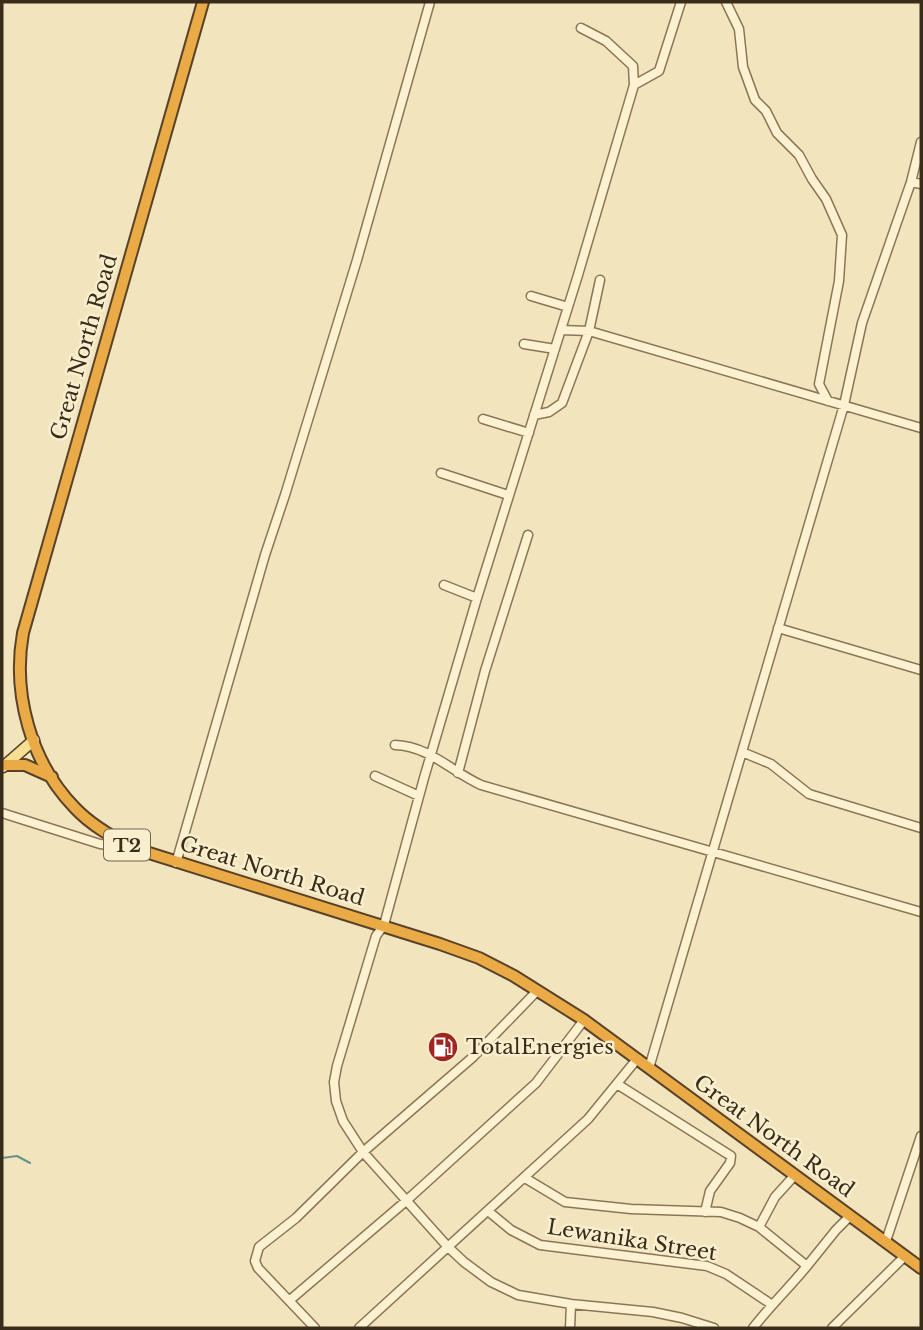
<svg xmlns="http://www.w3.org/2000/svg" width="923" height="1330" viewBox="0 0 923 1330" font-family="'Libre Baskerville',serif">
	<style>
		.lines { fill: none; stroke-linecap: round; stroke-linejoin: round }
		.stream { stroke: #68928a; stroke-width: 2 }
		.minor-casing { stroke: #8c7555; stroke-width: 11 }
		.major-casing { stroke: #59422a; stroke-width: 13 }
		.highway-casing { stroke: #59422a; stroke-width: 14 }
		.minor { stroke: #fcf2d2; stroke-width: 8 }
		.major { stroke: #f9df91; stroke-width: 10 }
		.highway { stroke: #eaab46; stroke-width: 10 }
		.labels { text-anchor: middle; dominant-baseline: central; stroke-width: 5; stroke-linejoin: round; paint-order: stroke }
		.shield { fill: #f9efce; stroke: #736651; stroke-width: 2 }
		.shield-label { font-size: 19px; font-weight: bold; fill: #3a2c1b }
		.street-label { font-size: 21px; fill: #3a2c1b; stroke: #f9efce }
		.poi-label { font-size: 21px; fill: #3a2c1b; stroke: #f9efce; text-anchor: start }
	</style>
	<rect width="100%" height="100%" fill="#f2e5be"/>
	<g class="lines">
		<!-- stream -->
		<path class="stream" d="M 2,1158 L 17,1156 L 30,1163"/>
		<!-- minor casing -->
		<g class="minor-casing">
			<path id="minor" d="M 726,2 L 739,29 L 743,67 L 755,100 L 766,111 L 777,133 L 799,155 L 812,179 L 826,199 L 842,235 L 839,281 L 819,384 L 828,401
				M 581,28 L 606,41 L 633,66 L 634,85 L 578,275 L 477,598 L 424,778 L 384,925 L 376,936 L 337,1066 L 334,1082 L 336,1101 L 343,1121 L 363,1152 L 448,1247 L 464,1262 L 491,1282 L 518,1295 L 571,1304 L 653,1312 L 682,1318 L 714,1328
				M 634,85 L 659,71 L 681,2
				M 911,182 L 921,184
				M 531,296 L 568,307
				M 561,330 L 589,331 L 921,428
				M 524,344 L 555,349
				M 534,415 L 549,412 L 562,403 L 589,331 L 600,280
				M 483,419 L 529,433
				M 441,473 L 508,495
				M 444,585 L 477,598
				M 778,628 L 921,670
				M 395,745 C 429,746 452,772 481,785 L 921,912
				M 742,752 L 771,764 L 809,794 L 921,828
				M 458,773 L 485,671 L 528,535
				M 375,776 L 419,796
				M 2,813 L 100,844 L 127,847
				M 176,863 L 265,555 L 285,495 L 357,260 L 430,2
				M 649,1068 L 844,405 L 862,323 L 911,182 L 921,142
				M 617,1084 L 731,1156 L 730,1163 L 710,1191 L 705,1212
				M 525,1178 L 565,1202 L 631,1209 L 721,1212 L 740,1218 L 759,1227 L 807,1266 C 789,1288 770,1306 753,1328
				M 488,1211 L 511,1230 L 540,1245 L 707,1266 L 726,1274 L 771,1304
				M 759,1227 L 775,1197 L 794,1176
				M 886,1241 L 921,1136
				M 807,1266 L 836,1230 L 850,1216
				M 290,1300 L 406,1201 L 536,1083 L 584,1020
				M 315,1328 L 258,1268 L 255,1261 L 259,1247 L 296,1218 L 363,1152 L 473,1057 L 537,991
				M 359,1328 L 588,1119 L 637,1059
				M 570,1328 L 571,1304
				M 832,1328 L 905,1256"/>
		</g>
		<!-- major casing -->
		<g class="major-casing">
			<path id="major" d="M 3,767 L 34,740"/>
		</g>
		<!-- highway casing -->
		<g class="highway-casing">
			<path id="highway" d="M 203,2 L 23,633 C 12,694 31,763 75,808 C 91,825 112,837 133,848 L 440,944 L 479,958 L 514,976 L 584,1020 L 921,1268
				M 5,765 L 25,765 L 52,777"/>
		</g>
		<!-- minor -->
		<use href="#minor" class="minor"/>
		<!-- major -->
		<use href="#major" class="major"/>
		<!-- highway -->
		<use href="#highway" class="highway"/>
	</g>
	<!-- icons -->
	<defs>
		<g id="fuel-disc" transform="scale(1.575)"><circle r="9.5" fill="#a0261f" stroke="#f9efce"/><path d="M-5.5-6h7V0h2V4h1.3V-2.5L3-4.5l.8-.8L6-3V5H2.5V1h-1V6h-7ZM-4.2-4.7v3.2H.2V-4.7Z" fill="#fff"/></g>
	</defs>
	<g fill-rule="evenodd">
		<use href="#fuel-disc" x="443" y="1047"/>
	</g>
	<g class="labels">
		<!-- shield labels -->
		<rect class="shield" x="104" y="829.5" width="46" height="31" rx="5"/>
		<g class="shield-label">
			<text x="127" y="845">T2</text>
		</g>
		<!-- street labels -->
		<g class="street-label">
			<text transform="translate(84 347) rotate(-74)">Great North Road</text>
			<text transform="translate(272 871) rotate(17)">Great North Road</text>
			<text transform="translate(774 1136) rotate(36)">Great North Road</text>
			<text transform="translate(632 1240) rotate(9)">Lewanika Street</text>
		</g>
		<!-- poi labels -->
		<g class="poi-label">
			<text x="466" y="1047">TotalEnergies</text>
		</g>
	</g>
	<!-- border -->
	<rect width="923" height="1330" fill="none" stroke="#3a2c1b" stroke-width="7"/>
</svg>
